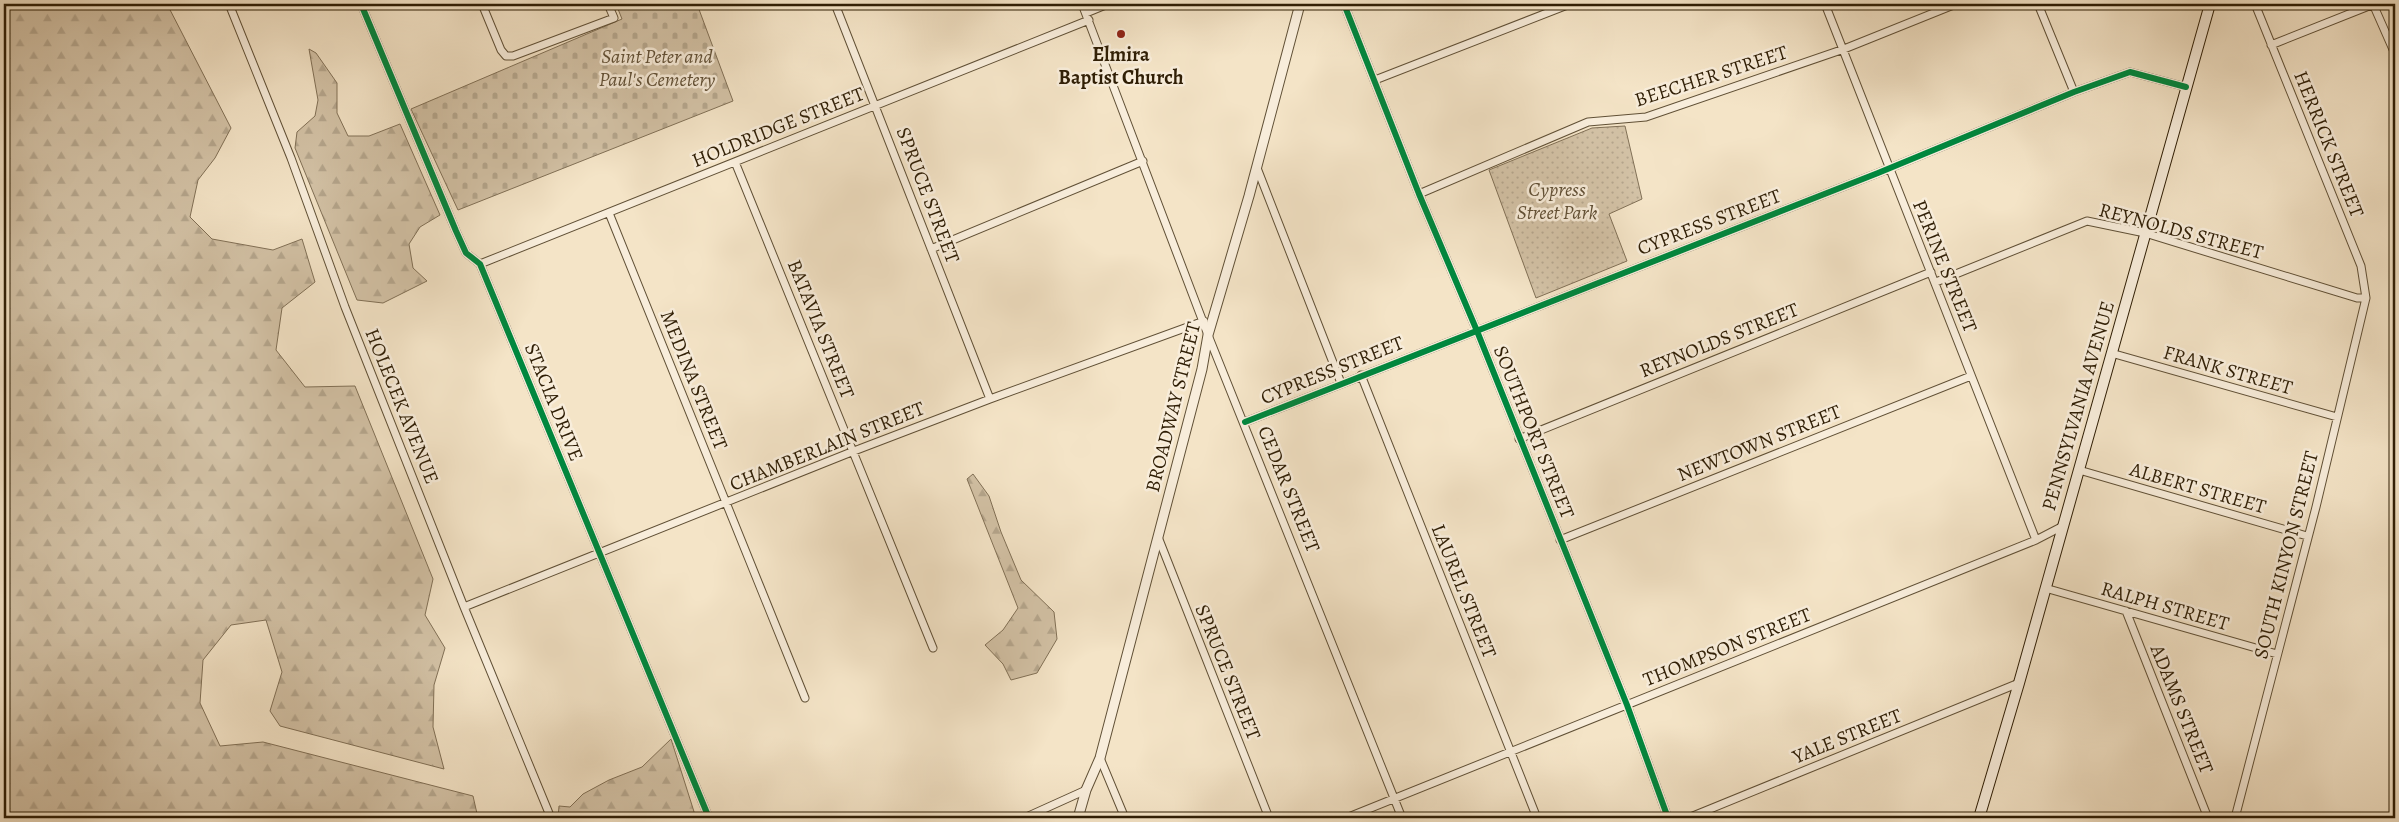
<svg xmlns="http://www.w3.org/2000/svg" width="2399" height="822" viewBox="0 0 2399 822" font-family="Alegreya,serif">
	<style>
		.forest { fill: url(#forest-firs); stroke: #817056 }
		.cemetery { fill: url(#cemetery-stones); stroke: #817056 }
		.park { fill: url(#park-dots); stroke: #817056 }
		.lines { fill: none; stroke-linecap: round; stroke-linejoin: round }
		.minor-casing { stroke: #605036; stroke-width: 9 }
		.tertiary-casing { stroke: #605036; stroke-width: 11 }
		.secondary-casing { stroke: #2f1e05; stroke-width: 12 }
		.minor { stroke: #f8eddb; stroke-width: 7 }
		.tertiary { stroke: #f8eddb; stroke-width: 9 }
		.secondary { stroke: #f8eddb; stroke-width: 10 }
		.cycleway-casing { stroke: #f8eddb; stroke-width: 9 }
		.cycleway { stroke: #00873e; stroke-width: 6 }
		.poi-dot { fill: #8f2418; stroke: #f8eddb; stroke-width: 2 }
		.labels { text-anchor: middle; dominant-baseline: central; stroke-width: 5; stroke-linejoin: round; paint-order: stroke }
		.poi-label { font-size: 20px; font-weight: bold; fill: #2f1e05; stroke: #f8eddb }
		.park-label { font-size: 20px; font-style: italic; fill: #604f35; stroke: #f8eddb }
		.street-label { font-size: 20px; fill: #2f1e05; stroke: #f8eddb }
	</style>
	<defs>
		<pattern id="forest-firs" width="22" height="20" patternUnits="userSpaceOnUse" patternTransform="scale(1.25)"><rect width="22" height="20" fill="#d3c2a6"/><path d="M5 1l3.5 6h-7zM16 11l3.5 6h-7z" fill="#b5a68d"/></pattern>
		<pattern id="cemetery-stones" width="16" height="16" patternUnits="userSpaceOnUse" patternTransform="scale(1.25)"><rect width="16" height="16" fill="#d3c2a6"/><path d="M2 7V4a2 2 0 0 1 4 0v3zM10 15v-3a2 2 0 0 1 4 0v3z" fill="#b5a68d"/></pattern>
		<pattern id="park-dots" width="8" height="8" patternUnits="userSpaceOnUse" patternTransform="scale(1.25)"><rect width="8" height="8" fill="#d3c2a6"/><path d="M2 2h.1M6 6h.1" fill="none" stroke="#b5a68d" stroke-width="1.8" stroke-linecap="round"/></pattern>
	</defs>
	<rect width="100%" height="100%" fill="#f4e4c7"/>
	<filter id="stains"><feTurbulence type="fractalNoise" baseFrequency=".004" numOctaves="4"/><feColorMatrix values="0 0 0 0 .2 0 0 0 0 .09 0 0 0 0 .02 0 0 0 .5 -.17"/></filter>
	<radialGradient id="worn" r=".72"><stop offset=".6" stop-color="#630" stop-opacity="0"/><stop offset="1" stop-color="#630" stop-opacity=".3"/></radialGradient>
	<!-- forest -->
	<path class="forest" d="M 4,4 L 167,4 L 231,128 L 215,158 L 198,180 L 190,217 L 212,239 L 273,250 L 302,239 L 315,282 L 282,308 L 276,350 L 305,387 L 355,386 L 433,579 L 425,615 L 445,648 L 434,685 L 433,727 L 444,769 L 280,726 L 270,711 L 282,672 L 266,620 L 231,625 L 203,660 L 200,703 L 220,746 L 263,742 L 473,796 L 478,818 L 4,818 Z
		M 309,49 L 316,53 L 337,83 L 337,113 L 348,136 L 369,136 L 400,124 L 440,215 L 420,227 L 409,244 L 413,268 L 427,281 L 383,303 L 357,300 L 295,148 L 297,132 L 315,116 L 318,100 Z
		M 973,474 L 989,496 L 1001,532 L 1021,580 L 1054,612 L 1057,639 L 1037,673 L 1011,680 L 1003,664 L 985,645 L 1003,630 L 1018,608 L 967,479 Z
		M 671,739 L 696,818 L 558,818 L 559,806 L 570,807 L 583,794 L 609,780 L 642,767 Z"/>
	<!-- cemetery -->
	<path class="cemetery" d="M 616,4 L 697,4 L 733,101 L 458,210 L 411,109 L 622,19 Z"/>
	<!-- park -->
	<path class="park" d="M 1625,126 L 1642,199 L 1609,214 L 1627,261 L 1536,298 L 1489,170 L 1592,128 Z"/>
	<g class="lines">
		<!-- minor casing -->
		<g class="minor-casing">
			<path id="minor" d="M 229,4 L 291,158 L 345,307 L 464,607 L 551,818
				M 361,4 L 456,231 L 466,253 L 480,264 L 709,818
				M 482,4 L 501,50 L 506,56 L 513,56 L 614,18 L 608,4
				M 835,4 L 990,399
				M 1082,4 L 1208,335 L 1402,818
				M 1344,4 L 1419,194 L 1477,331 L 1627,705 L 1668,818
				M 1825,4 L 2036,540
				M 2038,4 L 2074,92
				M 2373,4 L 2395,54
				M 1086,13 L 1108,4
				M 2271,45 L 2374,4
				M 1375,80 L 1570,4
				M 735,162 L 933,648
				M 1257,168 L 1341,383
				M 1419,194 L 1588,122 L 1646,117 L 1844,49 L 1956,4
				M 609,213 L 805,698
				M 931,249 L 1143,161
				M 480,264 L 1089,20
				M 1936,282 L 2087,221 L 2145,233 L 2357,298 L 2366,298
				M 2111,353 L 2337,417
				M 1361,375 L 1537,818
				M 1245,422 L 1878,173 L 2074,92 L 2130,72 L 2186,87
				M 1519,439 L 1931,272
				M 2079,470 L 2307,536
				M 1158,537 L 1269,818
				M 1560,540 L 1971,376
				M 2045,588 L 2277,654
				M 464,607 L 854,451 L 990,399 L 1204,321
				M 2126,611 L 2208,818
				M 1100,758 L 1125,818
				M 1024,818 L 1086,790
				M 1346,818 L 2036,540 L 2063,526
				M 1688,818 L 2019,683
				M 2235,818 L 2316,507 L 2366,298 L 2361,266 L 2255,4"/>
		</g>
		<!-- tertiary casing -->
		<g class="tertiary-casing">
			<path id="tertiary" d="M 1078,818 L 1086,790 L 1100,758 L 1202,369 L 1208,335 L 1249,196 L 1300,4"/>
		</g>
		<!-- secondary casing -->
		<g class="secondary-casing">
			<path id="secondary" d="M 1979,818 L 2019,683 L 2210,4"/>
		</g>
		<!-- minor -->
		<use href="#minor" class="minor"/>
		<!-- tertiary -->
		<use href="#tertiary" class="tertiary"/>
		<!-- secondary -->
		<use href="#secondary" class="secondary"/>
		<!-- cycleway casing -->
		<g class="cycleway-casing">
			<path id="cycleway" d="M 361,4 L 456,231 L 466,253 L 480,264 L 709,818
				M 1344,4 L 1419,194 L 1477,331 L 1627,705 L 1668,818
				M 1245,422 L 1878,173 L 2074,92 L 2130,72 L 2186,87"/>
		</g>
		<!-- cycleway -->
		<use href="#cycleway" class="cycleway"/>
	</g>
	<!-- markers -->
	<circle class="poi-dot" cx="1121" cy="34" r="5"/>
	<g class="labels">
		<!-- poi labels -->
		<g class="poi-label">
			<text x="1121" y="54">Elmira<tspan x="1121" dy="23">Baptist Church</tspan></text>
		</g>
		<!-- park labels -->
		<g class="park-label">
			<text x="657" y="56">Saint Peter and<tspan x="657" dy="23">Paul's Cemetery</tspan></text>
			<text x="1557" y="189">Cypress<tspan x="1557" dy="23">Street Park</tspan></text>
		</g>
		<!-- street labels -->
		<g class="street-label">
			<text transform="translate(1711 76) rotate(-18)">BEECHER STREET</text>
			<text transform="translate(778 127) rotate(-22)">HOLDRIDGE STREET</text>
			<text transform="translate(2329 144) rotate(68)">HERRICK STREET</text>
			<text transform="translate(928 195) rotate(69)">SPRUCE STREET</text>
			<text transform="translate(1709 222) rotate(-21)">CYPRESS STREET</text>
			<text transform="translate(2181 231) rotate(15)">REYNOLDS STREET</text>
			<text transform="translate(1945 266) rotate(68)">PERINE STREET</text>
			<text transform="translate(821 329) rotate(68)">BATAVIA STREET</text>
			<text transform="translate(1719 340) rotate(-22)">REYNOLDS STREET</text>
			<text transform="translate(1332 370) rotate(-22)">CYPRESS STREET</text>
			<text transform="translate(2228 370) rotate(16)">FRANK STREET</text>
			<text transform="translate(694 380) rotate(68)">MEDINA STREET</text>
			<text transform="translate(554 402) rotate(68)">STACIA DRIVE</text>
			<text transform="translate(402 406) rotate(68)">HOLECEK AVENUE</text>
			<text transform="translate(2078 406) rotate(-74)">PENNSYLVANIA AVENUE</text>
			<text transform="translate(1173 407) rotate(-76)">BROADWAY STREET</text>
			<text transform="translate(1534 432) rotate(68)">SOUTHPORT STREET</text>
			<text transform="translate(1759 443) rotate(-22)">NEWTOWN STREET</text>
			<text transform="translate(827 446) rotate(-22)">CHAMBERLAIN STREET</text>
			<text transform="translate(2198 488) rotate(16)">ALBERT STREET</text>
			<text transform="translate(1289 489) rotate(68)">CEDAR STREET</text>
			<text transform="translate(2286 555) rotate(-76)">SOUTH KINYON STREET</text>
			<text transform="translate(1464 591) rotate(68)">LAUREL STREET</text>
			<text transform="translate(2165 606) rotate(16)">RALPH STREET</text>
			<text transform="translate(1727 647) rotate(-22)">THOMPSON STREET</text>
			<text transform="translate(1228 672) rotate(68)">SPRUCE STREET</text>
			<text transform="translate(2182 709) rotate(68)">ADAMS STREET</text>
			<text transform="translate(1847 736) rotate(-22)">YALE STREET</text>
		</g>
	</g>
	<!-- margin -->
	<rect width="2399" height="822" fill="none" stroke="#f4e4c7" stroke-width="20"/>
	<rect x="5" y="5" width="2389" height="812" fill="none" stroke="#2f1e05" stroke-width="2.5"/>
	<rect x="10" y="10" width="2379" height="802" fill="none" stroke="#2f1e05"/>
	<rect width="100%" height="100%" filter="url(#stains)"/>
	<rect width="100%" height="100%" fill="url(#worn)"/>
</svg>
